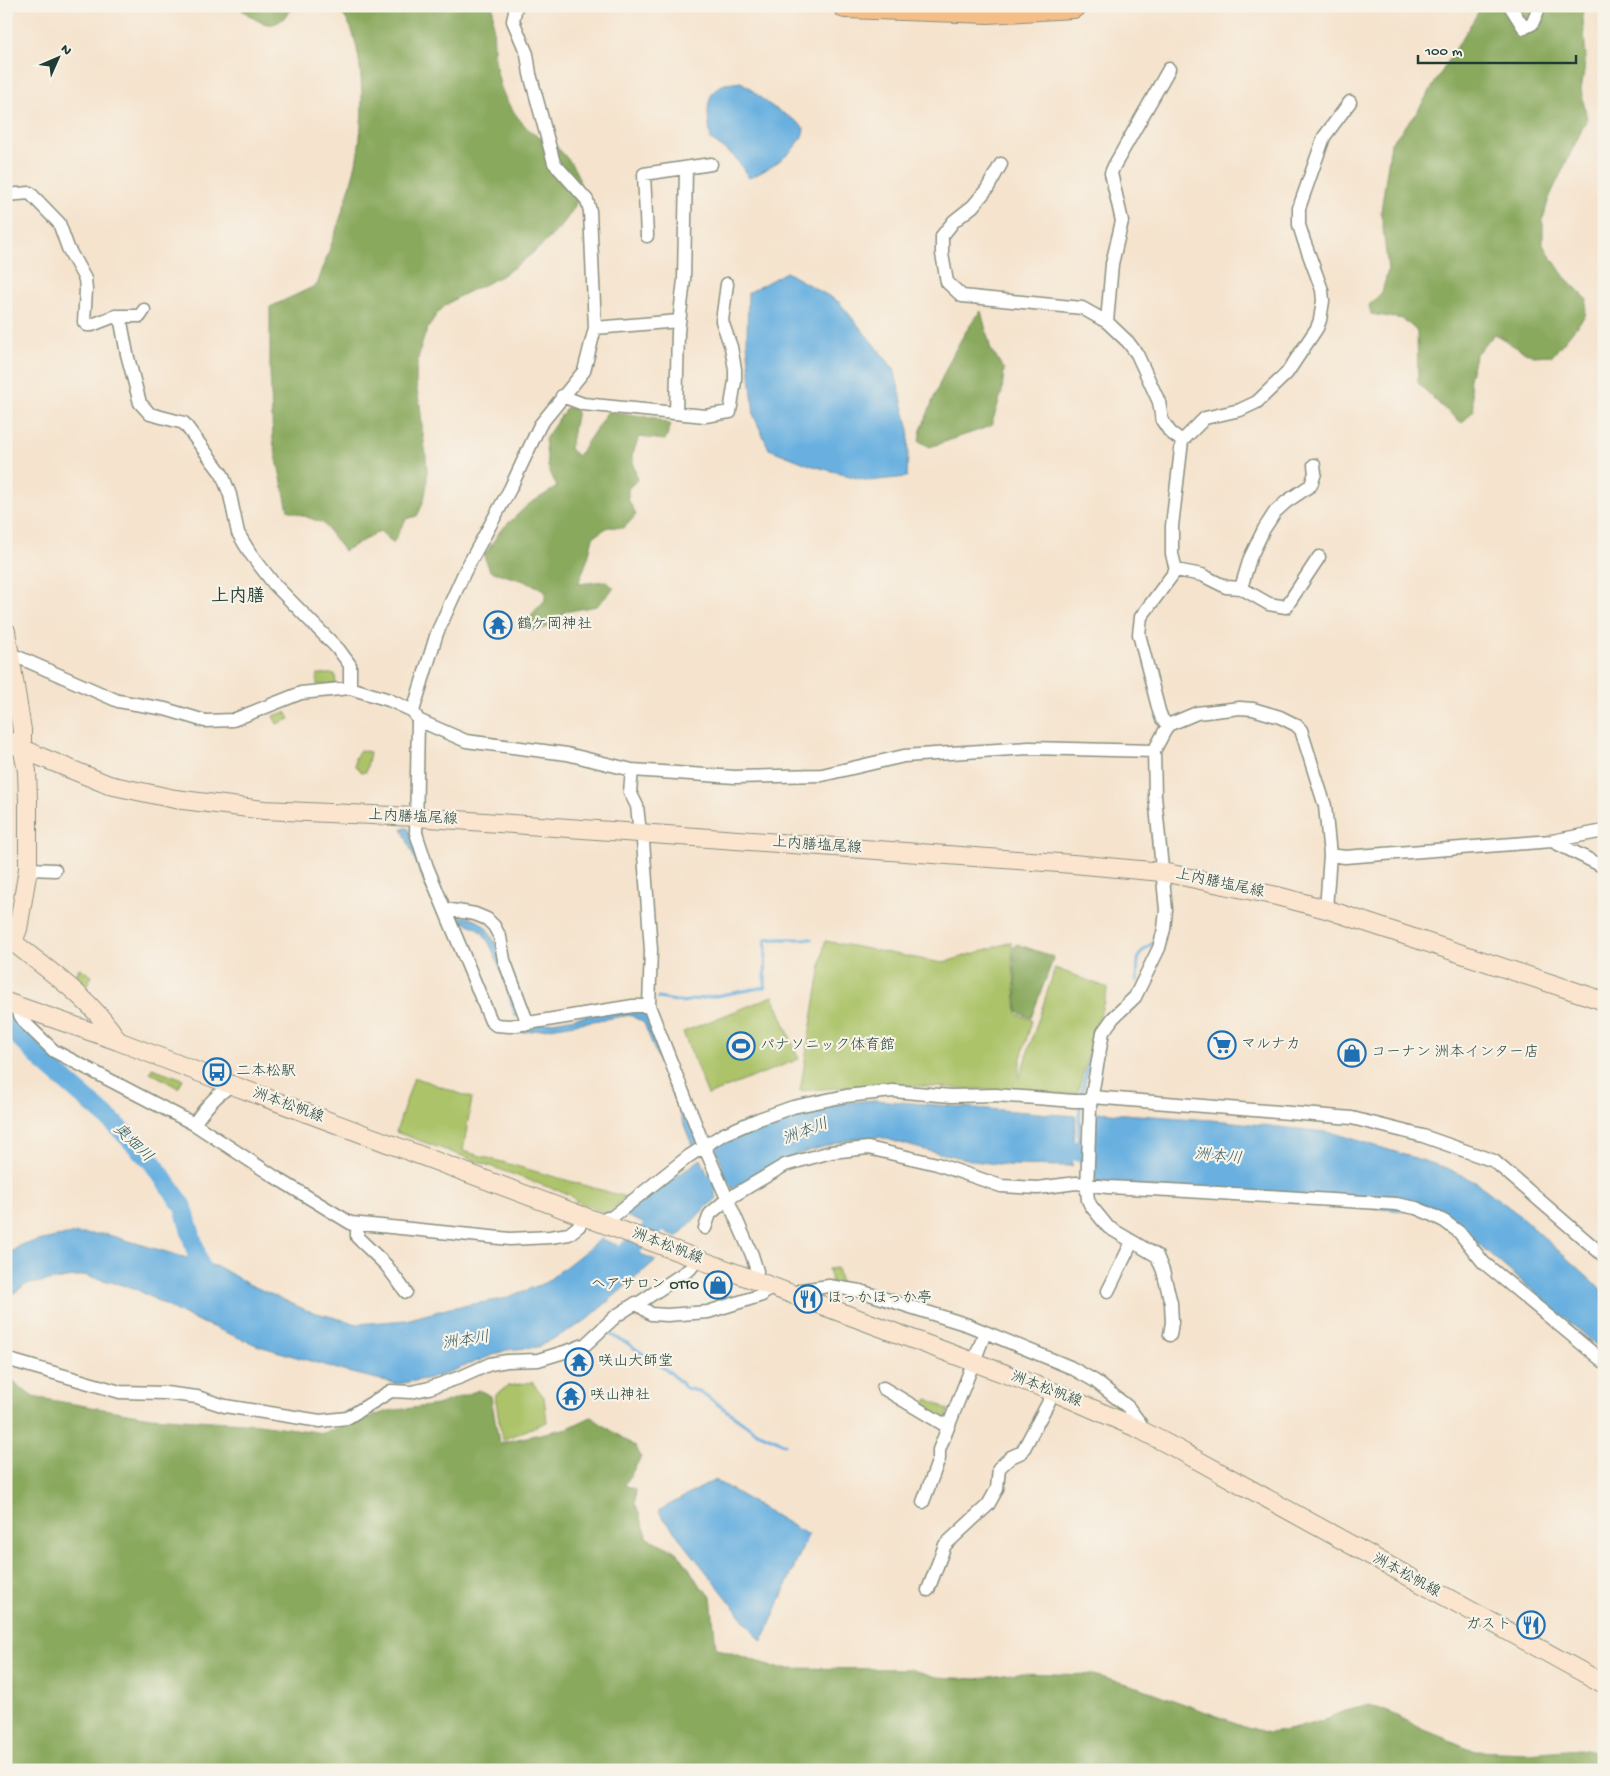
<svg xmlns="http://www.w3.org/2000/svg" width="1610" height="1776" viewBox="0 0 1610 1776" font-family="'Gochi Hand','Klee One',sans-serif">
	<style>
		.green { fill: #acc369; stroke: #66804e }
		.forest { fill: #89a95d; stroke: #547348 }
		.water { fill: #69b0e0; stroke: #44768a }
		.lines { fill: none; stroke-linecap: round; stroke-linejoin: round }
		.stream { stroke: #69b0e0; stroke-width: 3 }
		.river { stroke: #69b0e0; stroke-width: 19 }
		.street-casing { stroke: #8a9080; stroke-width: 15 }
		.secondary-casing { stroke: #8a9080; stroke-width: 20 }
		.highway-casing { stroke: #8a9080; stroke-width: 26 }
		.street { stroke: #fff; stroke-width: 12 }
		.secondary { stroke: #fbe5cf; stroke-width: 18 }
		.highway { stroke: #f6be87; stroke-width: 24 }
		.labels { text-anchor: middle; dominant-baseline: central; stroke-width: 4.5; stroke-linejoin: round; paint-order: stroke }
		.poi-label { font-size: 15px; fill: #1f3d34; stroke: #f7f3e8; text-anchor: start }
		.street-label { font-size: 15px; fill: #1f3d34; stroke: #f7f3e8 }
		.water-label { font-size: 16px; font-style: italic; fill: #325a5f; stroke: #f7f3e8 }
		.quarter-label { font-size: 18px; font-weight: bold; fill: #1f3d34; stroke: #f7f3e8 }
	</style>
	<rect width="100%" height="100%" fill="#f7f3e8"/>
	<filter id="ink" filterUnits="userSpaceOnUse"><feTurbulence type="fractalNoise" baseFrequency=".02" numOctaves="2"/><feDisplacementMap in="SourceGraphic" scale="10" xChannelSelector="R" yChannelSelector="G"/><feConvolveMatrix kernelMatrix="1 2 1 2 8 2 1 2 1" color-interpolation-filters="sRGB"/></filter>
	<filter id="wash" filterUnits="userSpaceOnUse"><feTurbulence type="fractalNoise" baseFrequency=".0096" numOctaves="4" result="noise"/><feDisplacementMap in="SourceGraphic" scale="20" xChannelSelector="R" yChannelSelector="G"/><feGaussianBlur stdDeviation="1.12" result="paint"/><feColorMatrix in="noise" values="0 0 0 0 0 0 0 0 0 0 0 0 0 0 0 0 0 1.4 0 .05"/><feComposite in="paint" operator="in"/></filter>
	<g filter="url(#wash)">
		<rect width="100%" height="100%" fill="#f5e3cd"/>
		<!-- green -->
		<path class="green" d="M 317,674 L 335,674 L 336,685 L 317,685 Z
			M 286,712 L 290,719 L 277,724 L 273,716 Z
			M 360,750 L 370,752 L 366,772 L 361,772 L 355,766 L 355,758 Z
			M 825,941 L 942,963 L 1011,942 L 1017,1014 L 1032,1020 C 1028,1037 1017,1064 1019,1079 L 1055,968 L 1108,988 L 1077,1095 L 884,1084 L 800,1091 Z
			M 79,968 L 92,976 L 84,990 L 74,981 Z
			M 773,996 L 799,1059 L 708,1095 L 683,1032 Z
			M 152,1068 L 183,1079 L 178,1088 L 150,1072 Z
			M 414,1077 L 472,1098 L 463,1151 L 626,1197 L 607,1214 L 576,1201 L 570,1195 L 396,1132 Z
			M 837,1268 L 841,1283 L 832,1284 L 828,1269 Z
			M 532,1382 L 544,1397 L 547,1422 L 502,1440 L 495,1395 L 508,1386 Z
			M 928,1399 L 949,1410 L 942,1424 L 920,1412 Z"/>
		<!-- forest -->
		<path class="forest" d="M 237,6 L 295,6 C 290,11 286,17 280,21 C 266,31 249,15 237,6 Z
			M 335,6 L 493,6 C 494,41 491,82 514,112 C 519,119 527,129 534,134 C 540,139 548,140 554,145 C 565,154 579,171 580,185 C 583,216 527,260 504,274 C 481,289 451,294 434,318 C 423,334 416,359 416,379 C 416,387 418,396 420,405 C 421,415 422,425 423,435 C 427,462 432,490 417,516 L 406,519 L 393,543 L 380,531 L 344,551 L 323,523 L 288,510 L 273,441 L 270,371 L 270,307 L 317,285 C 330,248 344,210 354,172 C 364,132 366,66 351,28 C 347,19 341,12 335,6 Z
			M 1482,6 L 1582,6 L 1586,58 L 1581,90 L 1587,119 L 1549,198 L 1543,219 L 1543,245 L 1564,276 L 1587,299 L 1585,316 L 1553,355 L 1533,356 L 1512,345 L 1495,334 L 1476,354 L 1469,378 L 1474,410 L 1462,423 L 1440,405 L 1418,383 L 1417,331 L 1403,319 L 1371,314 L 1369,305 L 1382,292 L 1388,270 L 1381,211 L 1391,143 L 1417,112 Z
			M 981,311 L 991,350 L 1004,369 L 1002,392 L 991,426 L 930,447 L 919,441 L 921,430 C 938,389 952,345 981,311 Z
			M 567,407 L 577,410 L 570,449 L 578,456 L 608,411 L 656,418 L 671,425 L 665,440 L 639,437 L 632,456 L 637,480 L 628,489 L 628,499 L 636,515 L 624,528 L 608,527 L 593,537 L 588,558 L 578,584 L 605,581 L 614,588 L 597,606 L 564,612 C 555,626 548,629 531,630 L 531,615 L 545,600 L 545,590 L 524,581 L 490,571 L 484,556 L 500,531 L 529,504 L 557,487 L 548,467 L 545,439 Z
			M 1017,944 L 1054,957 L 1031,1018 L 1018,1012 L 1013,947 Z
			M 6,1379 L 12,1381 L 33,1397 L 150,1417 L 259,1424 L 323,1433 L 388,1411 L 437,1405 L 479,1390 L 491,1396 L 499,1443 L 568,1428 L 591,1417 L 636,1447 L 641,1457 L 625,1485 L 636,1490 L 635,1503 L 648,1538 L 677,1552 L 689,1568 L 699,1585 L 711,1596 L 716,1648 L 778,1668 L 909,1669 L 937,1677 L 976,1679 L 1018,1673 L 1093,1675 L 1138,1687 L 1247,1727 L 1269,1733 L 1293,1729 L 1321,1721 L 1344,1711 L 1370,1705 L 1396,1715 L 1422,1729 L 1476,1751 L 1527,1753 L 1579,1749 L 1604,1753 L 1604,1770 L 6,1770 Z"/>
		<!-- water -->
		<path class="water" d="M 741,82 C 752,88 759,98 770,105 C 781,113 794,118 804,128 C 803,149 767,171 749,178 L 734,156 L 711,140 C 709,122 701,92 725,84 C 730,83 736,83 741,82 Z
			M 786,272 L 839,302 L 894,369 L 909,430 L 907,477 L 868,481 L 810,465 L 769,449 L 754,416 L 747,342 L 748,293 Z
			M 402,828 L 408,828 L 418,859 L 438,905 L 434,906 Z
			M 456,915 C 464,917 475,918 482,924 C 499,938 512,992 519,1015 L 515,1017 C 508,995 495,941 477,928 C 470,924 462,922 455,919 Z
			M 632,1008 L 643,1011 L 650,1018 L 698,1142 L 692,1145 L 644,1023 L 630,1015 L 519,1033 L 519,1028 Z
			M 874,1100 L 1076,1116 L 1072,1166 L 1007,1165 L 980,1162 L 921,1149 L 880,1137 L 852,1139 L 798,1154 L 778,1163 L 732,1189 L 715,1147 C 769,1123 814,1104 874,1100 Z
			M 1095,1112 L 1224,1121 L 1334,1133 L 1447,1168 L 1477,1183 L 1518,1214 L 1604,1292 L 1604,1352 L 1462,1230 L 1437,1214 L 1091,1182 Z
			M 701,1159 L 717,1198 L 703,1210 L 677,1237 L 624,1215 Z
			M 71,1234 L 105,1234 L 221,1268 L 246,1283 L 306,1310 L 358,1324 L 406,1320 L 450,1308 L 503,1299 L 545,1283 L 601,1239 L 656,1260 L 584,1322 L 538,1347 L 506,1350 L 436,1377 L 398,1384 L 348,1372 L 259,1346 L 186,1316 L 134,1288 L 84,1275 L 25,1285 L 6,1299 L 6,1255 L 23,1244 Z
			M 715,1480 L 808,1535 L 762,1642 L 658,1511 Z"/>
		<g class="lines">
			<!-- stream -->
			<path class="stream" d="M 1137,981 C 1139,956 1133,956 1156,941
				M 658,998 L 682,1002 L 765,987 L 766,939 L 811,939
				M 1080,1098 L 1097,1030 L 1107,1017
				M 1078,1152 L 1080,1104
				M 611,1335 L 627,1343 L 671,1373 L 686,1388 L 701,1392 L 755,1431 L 785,1444"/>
			<!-- river -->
			<path class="river" d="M 6,1024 L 44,1062 L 115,1124 L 152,1162 L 183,1206 L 205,1284
				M 1050,1140 L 1078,1152 L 1108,1153
				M 610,1266 L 691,1195 L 747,1162"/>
		</g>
	</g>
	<g filter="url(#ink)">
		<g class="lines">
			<!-- street casing -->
			<g class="street-casing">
				<path id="street" d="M 1510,6 L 1524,28 L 1532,24 L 1540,6
					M 1001,164 L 987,189 L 973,206 L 954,221 L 942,236 L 942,254 L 947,282 L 962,296 L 1082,308 L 1107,322 L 1128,342 L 1137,354 L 1159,402 L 1162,420 L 1170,432 L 1182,441
					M 6,195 L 30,193 L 59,223 L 68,248 L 85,279 L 86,290 L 84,322 L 87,325 L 92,325 L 115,316 L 121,322 L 127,354 L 140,403 L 150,414 L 184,423 L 213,462 L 222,474 L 230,495 L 238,533 L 250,553 L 274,584 L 339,650 L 350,665 L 350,688
					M 647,236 L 644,174 L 711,164
					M 115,316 L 140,316 L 144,310
					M 1107,322 L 1112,264 L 1122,221 L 1111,173 L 1114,166 L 1169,69
					M 595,328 L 679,321
					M 562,396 L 583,404 L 705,416 L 730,412 L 735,381 L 735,369 L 731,347 L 722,321 L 727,284
					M 676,413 L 678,332 L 684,280 L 686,168
					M 1176,570 L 1202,575 L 1226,587 L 1241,588 L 1269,604 L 1286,607 L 1319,557
					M 1241,588 L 1250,558 L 1264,529 L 1275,512 L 1286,502 L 1311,485 L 1315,473 L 1314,465
					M 6,655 L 18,657 L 118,701 L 165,709 L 205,721 L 233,720 L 301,693 L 350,688 L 389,700 L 413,711 L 418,720 L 416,833 L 427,867 L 491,1021 L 496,1025 L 510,1026 L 633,1006 L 649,1006
					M 413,711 L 437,633 L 465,571 L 510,489 L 540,425 L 584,371 L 595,328 L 590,211 L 587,200 L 554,163 L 530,74 L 527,54 L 513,21 L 516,6
					M 418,720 L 466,741 L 567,754 L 632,770 L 735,777 L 822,775 L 904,756 L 1029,748 L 1154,751
					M 1168,725 L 1162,719 L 1159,711 L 1139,634 L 1141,617 L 1176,570 L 1172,554 L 1172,526 L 1182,441 L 1205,418 L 1240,410 L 1257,402 L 1287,373 L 1317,328 L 1320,320 L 1323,301 L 1322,290 L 1304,241 L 1299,225 L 1299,208 L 1324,137 L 1350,102
					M 632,770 L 630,792 L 637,806 L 640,833 L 643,841 L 651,950 L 649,1006 L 704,1146 L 752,1255 L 757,1271 L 754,1280
					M 1552,841 L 1604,867
					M 1330,855 L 1345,857 L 1552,841 L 1604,831
					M 28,869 L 55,870
					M 445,909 L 475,914 L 487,919 L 494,926 L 500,937 L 504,960 L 528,1024
					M 13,1004 L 25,1023 L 54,1051 L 194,1124 L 275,1177 L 357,1227 L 357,1237 L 386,1265 L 406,1292
					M 194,1124 C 204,1109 215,1095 232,1085
					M 607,1218 L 611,1218 L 689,1156 L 722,1135 L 759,1119 L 793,1107 L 846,1096 L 893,1091 L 951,1096 L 996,1095 L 1074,1101 L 1086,1101 L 1092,1097 L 1352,1118 L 1423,1136 L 1494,1161 L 1604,1256
					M 351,1223 L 510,1239 L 550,1237 L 569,1234 L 579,1226 L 585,1217
					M 705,1228 L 710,1214 L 726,1200 L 785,1165 L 831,1152 L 868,1148 L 937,1164 L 1001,1186 L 1038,1188 L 1076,1183 L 1108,1187 L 1170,1190 L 1396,1204 L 1416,1208 L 1428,1213 L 1444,1221 L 1459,1232 L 1483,1262 L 1604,1362
					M 1108,1291 L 1132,1242
					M 798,1297 L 801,1290 L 829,1286 L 860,1291 L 968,1325 L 1070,1367 L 1095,1381 L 1128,1407 L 1140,1423 L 1137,1428
					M 636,1303 L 651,1314 L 667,1315 L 708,1312 L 762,1295 L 771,1287
					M 1170,1335 L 1172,1322 L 1171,1303 L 1163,1271 L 1157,1256 L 1108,1227 L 1091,1206 L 1088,1200 L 1087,1190 L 1090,1106 L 1103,1032 L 1113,1018 L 1135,997 L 1159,948 L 1164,929 L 1166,910 L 1155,796 L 1154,751 L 1168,725 L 1197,713 L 1240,708 L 1253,709 L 1280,717 L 1296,725 L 1301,730 L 1325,806 L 1330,855 L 1326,909
					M 6,1359 L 120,1392 L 165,1393 L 197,1397 L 225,1406 L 320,1421 L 347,1418 L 391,1391 L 411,1392 L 429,1388 L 461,1377 L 490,1364 L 507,1361 L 538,1360 L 571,1350 L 586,1344 L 616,1316 L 636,1303 L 639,1303 L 690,1269 L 698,1259
					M 883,1388 L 948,1427
					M 923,1502 L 939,1459 L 939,1450 L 985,1333
					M 928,1590 L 945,1545 L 988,1505 L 997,1489 L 999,1468 L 1011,1457 L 1022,1452 L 1054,1392"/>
			</g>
			<!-- secondary casing -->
			<g class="secondary-casing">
				<path id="secondary" d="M 6,631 L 22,730 L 22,747 L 27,771 L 28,800 L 28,869 L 18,929 L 13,942 C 50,972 93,1000 118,1041
					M 6,741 L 41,757 L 109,785 L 175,799 L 264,810 L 415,817 L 1073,864 L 1162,872 L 1277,896 L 1326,909 L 1604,1001
					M 6,1002 L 118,1041 L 232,1085 L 1054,1392 L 1137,1428 L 1179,1450 L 1604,1684"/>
			</g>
			<!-- highway casing -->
			<g class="highway-casing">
				<path id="highway" d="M 845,6 L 988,11 L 1073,6"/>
			</g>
			<!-- street -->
			<use href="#street" class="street"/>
			<!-- secondary -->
			<use href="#secondary" class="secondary"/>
			<!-- highway -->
			<use href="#highway" class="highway"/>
		</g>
	</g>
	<!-- icons -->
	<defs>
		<g id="temple-ring" transform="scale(1.4375)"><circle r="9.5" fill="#f7f3e8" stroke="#1f6fb2" stroke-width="1.5"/><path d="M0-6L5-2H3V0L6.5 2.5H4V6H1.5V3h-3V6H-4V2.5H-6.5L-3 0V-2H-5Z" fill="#1f6fb2"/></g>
		<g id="supermarket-ring" transform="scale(1.4375)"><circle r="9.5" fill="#f7f3e8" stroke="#1f6fb2" stroke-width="1.5"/><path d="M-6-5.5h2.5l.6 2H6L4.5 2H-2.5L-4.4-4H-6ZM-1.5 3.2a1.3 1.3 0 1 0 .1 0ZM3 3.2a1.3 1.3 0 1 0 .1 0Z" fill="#1f6fb2"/></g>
		<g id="stadium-ring" transform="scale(1.4375)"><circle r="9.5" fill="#f7f3e8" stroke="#1f6fb2" stroke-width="1.5"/><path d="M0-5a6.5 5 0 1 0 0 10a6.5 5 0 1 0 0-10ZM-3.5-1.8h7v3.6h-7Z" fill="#1f6fb2"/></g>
		<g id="shop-ring" transform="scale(1.4375)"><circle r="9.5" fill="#f7f3e8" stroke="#1f6fb2" stroke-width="1.5"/><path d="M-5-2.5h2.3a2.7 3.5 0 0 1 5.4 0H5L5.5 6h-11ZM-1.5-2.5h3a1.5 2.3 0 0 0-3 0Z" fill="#1f6fb2"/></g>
		<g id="bus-ring" transform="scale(1.4375)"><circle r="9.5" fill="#f7f3e8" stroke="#1f6fb2" stroke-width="1.5"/><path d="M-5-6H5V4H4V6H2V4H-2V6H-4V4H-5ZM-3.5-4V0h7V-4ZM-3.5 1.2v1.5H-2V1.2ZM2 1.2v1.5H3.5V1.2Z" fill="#1f6fb2"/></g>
		<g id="restaurant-ring" transform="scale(1.4375)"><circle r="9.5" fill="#f7f3e8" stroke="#1f6fb2" stroke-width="1.5"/><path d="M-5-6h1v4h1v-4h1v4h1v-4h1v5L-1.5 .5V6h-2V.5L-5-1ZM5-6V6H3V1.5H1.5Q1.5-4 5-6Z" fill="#1f6fb2"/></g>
	</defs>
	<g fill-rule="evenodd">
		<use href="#temple-ring" x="498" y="625"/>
		<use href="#supermarket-ring" x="1222" y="1045"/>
		<use href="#stadium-ring" x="741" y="1046"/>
		<use href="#shop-ring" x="1352" y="1053"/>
		<use href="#bus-ring" x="217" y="1072"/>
		<use href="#shop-ring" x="718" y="1285"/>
		<use href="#restaurant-ring" x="808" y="1299"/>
		<use href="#temple-ring" x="579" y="1362"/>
		<use href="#temple-ring" x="571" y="1396"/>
		<use href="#restaurant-ring" x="1531" y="1625"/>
	</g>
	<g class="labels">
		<!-- poi labels -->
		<g class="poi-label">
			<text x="517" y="625">鶴ケ岡神社</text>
			<text x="1241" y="1045">マルナカ</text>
			<text x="760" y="1046">パナソニック体育館</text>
			<text x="1371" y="1053">コーナン 洲本インター店</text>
			<text x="236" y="1072">二本松駅</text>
			<text x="699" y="1285" text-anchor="end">ヘアサロン OTTO</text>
			<text x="827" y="1299">ほっかほっか亭</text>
			<text x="598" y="1362">咲山大師堂</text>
			<text x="590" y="1396">咲山神社</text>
			<text x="1512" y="1625" text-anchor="end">ガスト</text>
		</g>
		<!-- street labels -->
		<g class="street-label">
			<text transform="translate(413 818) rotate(3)">上内膳塩尾線</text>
			<text transform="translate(817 846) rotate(4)">上内膳塩尾線</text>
			<text transform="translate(1220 884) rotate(12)">上内膳塩尾線</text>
			<text transform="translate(288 1106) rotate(20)">洲本松帆線</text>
			<text transform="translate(667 1247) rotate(21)">洲本松帆線</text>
			<text transform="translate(1046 1390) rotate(21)">洲本松帆線</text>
			<text transform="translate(1406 1576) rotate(29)">洲本松帆線</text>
		</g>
		<!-- water labels -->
		<g class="water-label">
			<text transform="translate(806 1133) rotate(-21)">洲本川</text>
			<text transform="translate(132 1144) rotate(44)">奥畑川</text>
			<text transform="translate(1218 1158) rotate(6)">洲本川</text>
			<text transform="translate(466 1342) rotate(-9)">洲本川</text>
		</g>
		<!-- quarter labels -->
		<g class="quarter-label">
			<text x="238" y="597">上内膳</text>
		</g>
	</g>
	<!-- margin -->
	<rect width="1610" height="1776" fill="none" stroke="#f7f3e8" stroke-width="25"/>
	<!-- north arrow -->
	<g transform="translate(58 58) rotate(45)" stroke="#f7f3e8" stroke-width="4" paint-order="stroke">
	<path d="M0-4L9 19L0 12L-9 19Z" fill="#1f3d34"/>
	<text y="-8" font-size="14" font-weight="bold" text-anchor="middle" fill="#1f3d34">N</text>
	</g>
	<!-- scale -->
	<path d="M1418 55v8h158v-8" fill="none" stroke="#1f3d34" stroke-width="2.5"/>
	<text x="1425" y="55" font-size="15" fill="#1f3d34" stroke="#f7f3e8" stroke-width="4" paint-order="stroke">100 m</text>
</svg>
